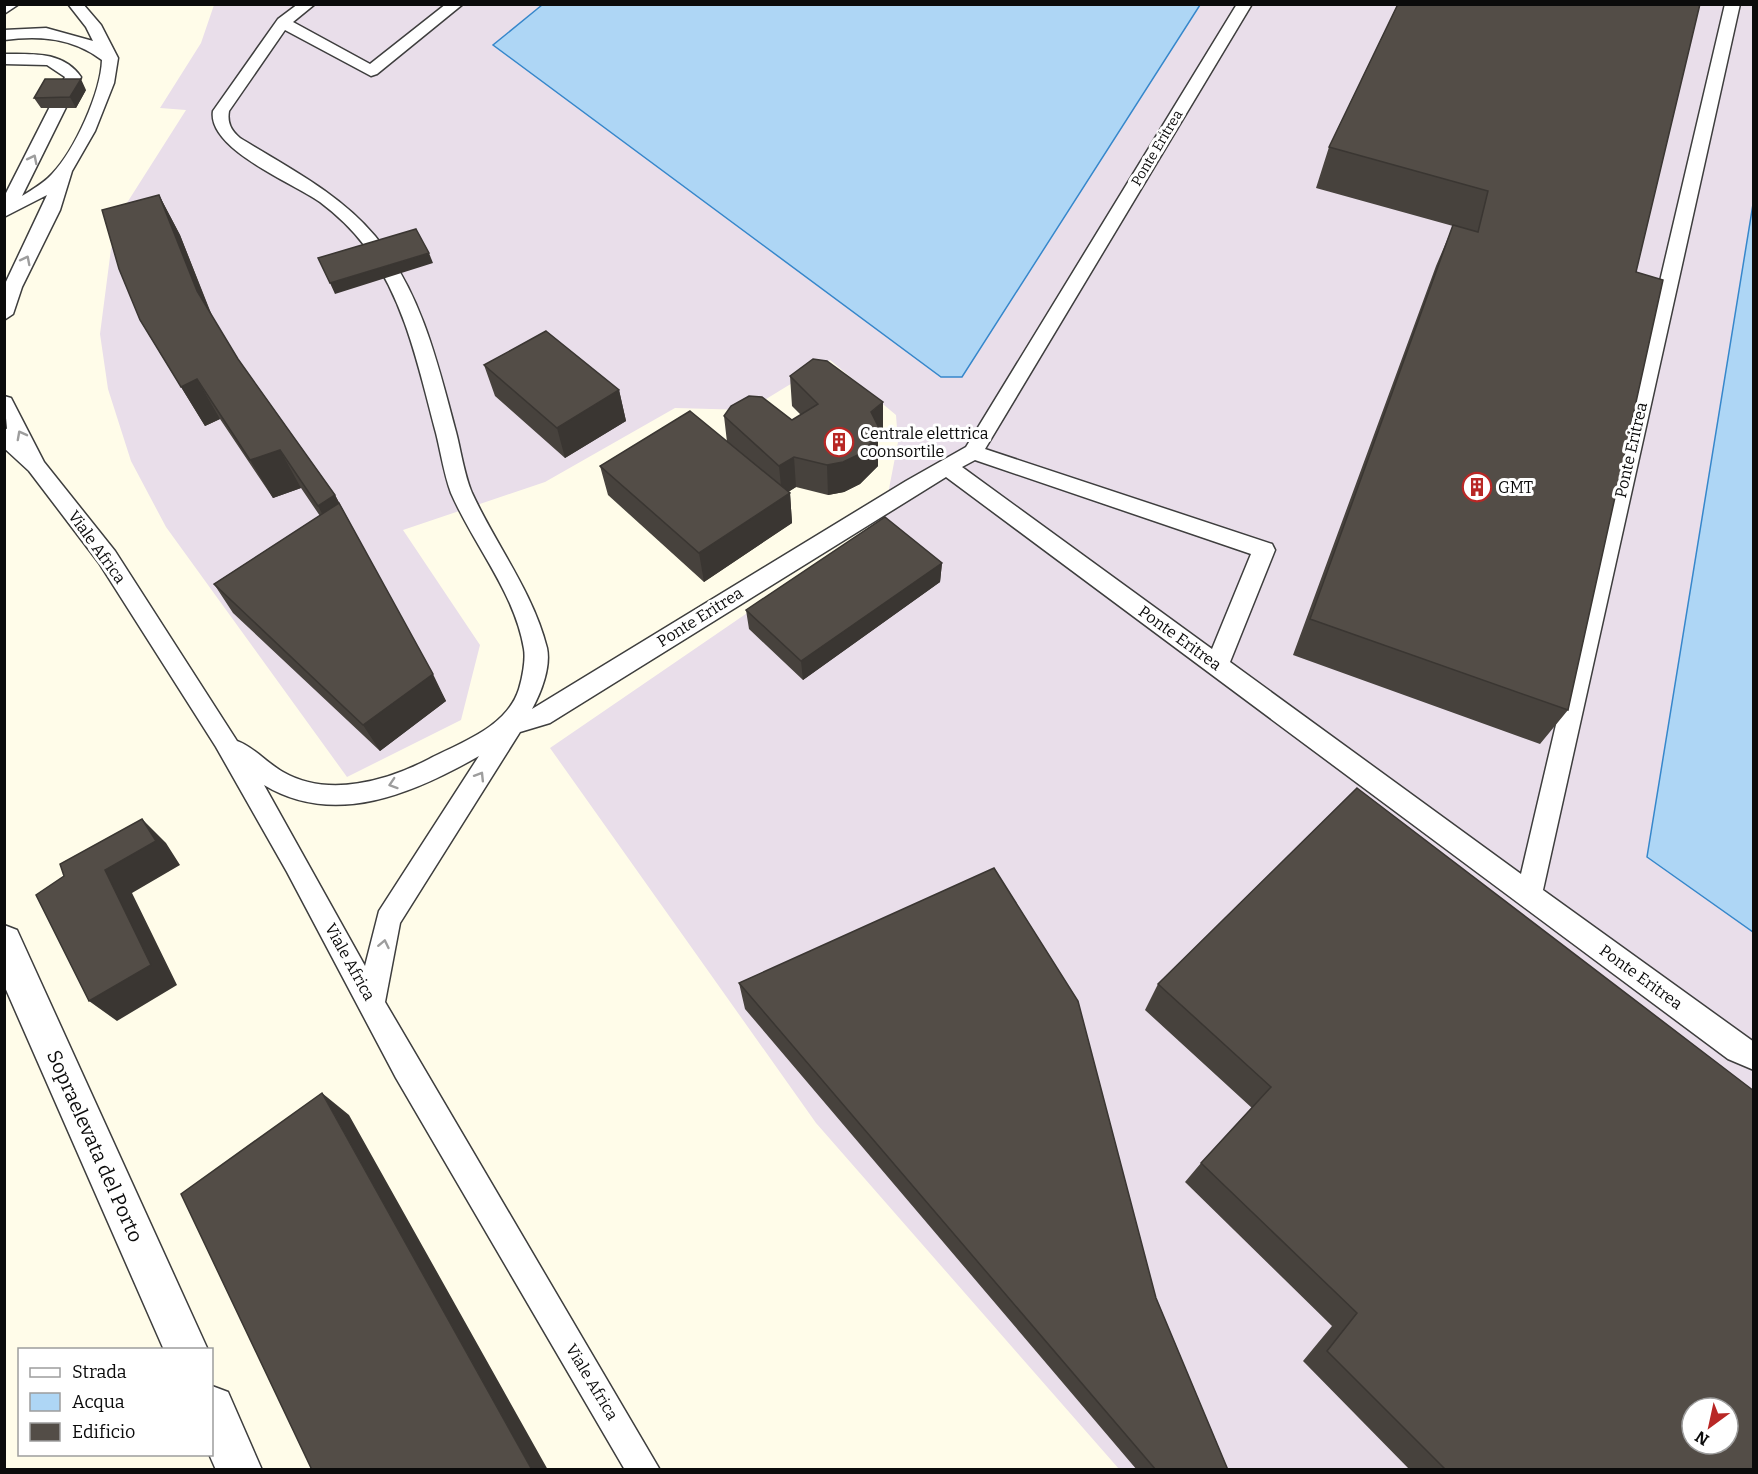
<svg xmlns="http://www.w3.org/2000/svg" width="1758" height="1474" viewBox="0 0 1758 1474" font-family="Bitter,serif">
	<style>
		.industrial { fill: #e9deea; fill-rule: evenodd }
		.water { fill: #aed6f5; stroke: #3687cb; stroke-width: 1.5 }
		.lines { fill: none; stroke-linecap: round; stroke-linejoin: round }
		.service-casing { stroke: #3e3e3e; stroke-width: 3 }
		.minor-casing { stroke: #3e3e3e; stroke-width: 3 }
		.service { fill: #fff; fill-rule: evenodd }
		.minor { fill: #fff; fill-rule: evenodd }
		.wall { fill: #47423d }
		.shaded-wall { fill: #3a3632 }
		.building { fill: #534d47; stroke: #3a3632; stroke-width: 1.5; fill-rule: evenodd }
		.oneway { stroke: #9d9d9d }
		.labels { text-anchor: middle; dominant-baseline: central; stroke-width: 6; stroke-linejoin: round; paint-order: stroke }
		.far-street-label { font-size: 14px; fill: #0b0b0b; stroke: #fff }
		.poi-label { font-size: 16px; fill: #0b0b0b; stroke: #fff; text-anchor: start }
		.street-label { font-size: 16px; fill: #0b0b0b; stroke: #fff }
		.near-street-label { font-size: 20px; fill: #0b0b0b; stroke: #fff }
	</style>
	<rect width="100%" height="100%" fill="#fffce9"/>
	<!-- industrial -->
	<path class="industrial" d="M 214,5 L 542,5 L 494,45 L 941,377 L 962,377 L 1200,5 L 1753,5 L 1753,204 L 1647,856 L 1753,932 L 1753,1469 L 1119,1469 L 816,1123 L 550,748 L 883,520 L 898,442 L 896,415 L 830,360 L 748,410 L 675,408 L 545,482 L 403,530 L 480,645 L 461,720 L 347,777 L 166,527 L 131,461 L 108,389 L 100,334 L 111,249 L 125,206 L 186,110 L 160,108 L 201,43 ZM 1692,1408 L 1728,1408 L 1728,1444 L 1692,1444 Z"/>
	<!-- water -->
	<path class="water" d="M 542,5 L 542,4 L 1200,5 L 962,377 L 941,377 L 493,45 Z
		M 1753,204 L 1754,932 L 1753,932 L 1647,857 Z"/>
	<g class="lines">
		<!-- service casing -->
		<g class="service-casing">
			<path id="service" d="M 4,4 L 19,4 L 4,14 Z
				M 68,4 L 83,4 L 101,25 L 118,58 L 114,83 L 95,131 L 72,171 L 60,210 L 22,287 L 13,314 L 4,320 L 4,286 L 47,195 L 4,217 L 4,197 L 65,77 L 47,65 L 4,64 L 4,54 C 33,54 63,51 81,77 L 22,196 C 33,189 44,183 52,174 C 75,150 101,92 102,60 C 73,38 40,35 4,40 L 4,30 L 46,28 L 93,41 L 86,27 Z
				M 298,4 L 315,4 L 293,22 L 370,64 L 446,4 L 463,4 L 377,74 L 371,76 L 285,30 L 229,111 C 227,123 231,130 240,138 C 287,167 339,193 375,236 C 421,291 438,364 456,432 C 461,451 464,474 472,493 C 496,545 533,592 547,648 C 551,667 541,693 532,709 L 906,481 L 966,447 L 1237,4 L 1252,4 L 985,449 L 1272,544 L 1275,550 L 1230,662 L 1521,874 L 1725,4 L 1740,4 L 1543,890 L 1754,1042 L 1754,1070 L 1728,1059 L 946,477 L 550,723 L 520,732 L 400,923 L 385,1002 L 660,1470 L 625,1470 L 396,1078 L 287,872 L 216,747 L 99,563 L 29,471 L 4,448 L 4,428 L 7,429 L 4,396 L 11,398 L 44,462 L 115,551 L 237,741 C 254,747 267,763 283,772 C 328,798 387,781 429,759 C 462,742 507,727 519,689 C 522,679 526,660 524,649 C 515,593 473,544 451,493 C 444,474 441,453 436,433 C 419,369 405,299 364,245 C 352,229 336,214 320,202 C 293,183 207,149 213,111 L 278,19 ZM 975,460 L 1251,554 L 1212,649 L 962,467 ZM 479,756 L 379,911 L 365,966 L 264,785 C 335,828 414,793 479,756 Z"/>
		</g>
		<!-- minor casing -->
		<g class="minor-casing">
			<path id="minor" d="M 4,925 L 17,930 L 208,1350 L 164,1350 L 4,985 Z
				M 212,1386 L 228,1392 L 262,1470 L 216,1470 L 209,1454 Z"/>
		</g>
		<!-- service -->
		<use href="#service" class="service"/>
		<!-- minor -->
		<use href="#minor" class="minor"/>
	</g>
	<!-- wall -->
	<path class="wall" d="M 1398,4 L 1636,272 L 1568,710 L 1540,744 L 1293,655 L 1436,266 L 1453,226 L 1316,188 L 1329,147 Z
		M 86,90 L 76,108 L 41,108 L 34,98 Z
		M 159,195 L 180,235 L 213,318 L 238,359 L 335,495 L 446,701 L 380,751 L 233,613 L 214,584 L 320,516 L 301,488 L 273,498 L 220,419 L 205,426 L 140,320 Z
		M 484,365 L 619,390 L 626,421 L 565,458 L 495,396 Z
		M 790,376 L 883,432 L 878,437 L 878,466 L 860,484 L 844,492 L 828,495 L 796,487 L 788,492 L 790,493 L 792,523 L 704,582 L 608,495 L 600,466 L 727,442 L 724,416 L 792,420 L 801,415 L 792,406 Z
		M 942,563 L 940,582 L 803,680 L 749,629 L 746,610 Z
		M 739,983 L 1156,1298 L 1228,1470 L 1137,1470 L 745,1009 Z
		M 1158,984 L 1754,1470 L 1410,1470 L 1303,1361 L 1332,1326 L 1185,1182 L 1201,1163 L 1252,1108 L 1145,1010 Z"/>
	<!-- shaded-wall -->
	<path class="shaded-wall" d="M 81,79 L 86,90 L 76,108 L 70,97 Z
		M 159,195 L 180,235 L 218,332 L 197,291 Z
		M 429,253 L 433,263 L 335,294 L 330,283 Z
		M 197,379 L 220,419 L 205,426 L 181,387 Z
		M 619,390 L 626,421 L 565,458 L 557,428 Z
		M 883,402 L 883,432 L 878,437 L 878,466 L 860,484 L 844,492 L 828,495 L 827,465 L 871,412 Z
		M 280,450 L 301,488 L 273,498 L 250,460 Z
		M 794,457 L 796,487 L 782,496 L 779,466 Z
		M 790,493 L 792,523 L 704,582 L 699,553 Z
		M 335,495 L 355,533 L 338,544 L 318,506 Z
		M 942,563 L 940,582 L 803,680 L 801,661 Z
		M 433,674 L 446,701 L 380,751 L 363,725 Z
		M 142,819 L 166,843 L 180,865 L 132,893 L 177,985 L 117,1021 L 89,1001 L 105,870 Z
		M 322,1093 L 349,1115 L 548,1470 L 532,1470 Z"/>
	<!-- building -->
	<path class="building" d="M 1398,4 L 1700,4 L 1636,272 L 1663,280 L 1568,710 L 1310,619 L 1453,225 L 1478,232 L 1488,191 L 1329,147 Z
		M 45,79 L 81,79 L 70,97 L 34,98 Z
		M 159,195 L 197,291 L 238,359 L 335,495 L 318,506 L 280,450 L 250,460 L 197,379 L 181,387 L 140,320 L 119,269 L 102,210 Z
		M 416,229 L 429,253 L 330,283 L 318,258 Z
		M 546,331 L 619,390 L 557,428 L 484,365 Z
		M 813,359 L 827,361 L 883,402 L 871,412 L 878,426 L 878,436 L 860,454 L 843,462 L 827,465 L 794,457 L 779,466 L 724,416 L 731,406 L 749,396 L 762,397 L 792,420 L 818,404 L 790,376 Z
		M 690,411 L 790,493 L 699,553 L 600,466 Z
		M 339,503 L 433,674 L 363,725 L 214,584 Z
		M 885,517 L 942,563 L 801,661 L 746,610 Z
		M 1357,788 L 1754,1091 L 1754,1470 L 1446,1470 L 1327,1351 L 1357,1313 L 1201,1163 L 1271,1087 L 1158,984 ZM 1692,1408 L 1728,1408 L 1728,1444 L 1692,1444 Z
		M 142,819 L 156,841 L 105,870 L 151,965 L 89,1001 L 36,895 L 64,876 L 60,864 Z
		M 994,868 L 1078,1001 L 1156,1298 L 1228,1470 L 1156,1470 L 739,983 Z
		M 322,1093 L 532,1470 L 312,1470 L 181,1194 Z"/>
	<!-- one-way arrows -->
	<defs><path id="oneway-chevron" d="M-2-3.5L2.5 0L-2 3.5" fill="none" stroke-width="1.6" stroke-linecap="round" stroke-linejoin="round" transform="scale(1.5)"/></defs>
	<g class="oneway">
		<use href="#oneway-chevron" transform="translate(33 159) rotate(-63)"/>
		<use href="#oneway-chevron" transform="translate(26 260) rotate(-63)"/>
		<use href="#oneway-chevron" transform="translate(21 435) rotate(-118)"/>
		<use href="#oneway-chevron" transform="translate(480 776) rotate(-58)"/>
		<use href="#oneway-chevron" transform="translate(393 784) rotate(162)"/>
		<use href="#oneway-chevron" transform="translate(384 944) rotate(-78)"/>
	</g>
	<!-- icons -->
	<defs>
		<g id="building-ring" transform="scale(1.5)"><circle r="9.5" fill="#fff" stroke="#b82725" stroke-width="1.5"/><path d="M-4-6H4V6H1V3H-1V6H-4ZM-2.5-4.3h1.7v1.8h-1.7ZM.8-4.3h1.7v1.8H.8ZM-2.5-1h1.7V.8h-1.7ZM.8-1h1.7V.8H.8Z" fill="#b82725"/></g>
	</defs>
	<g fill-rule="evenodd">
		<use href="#building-ring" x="839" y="442"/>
		<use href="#building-ring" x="1477" y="487"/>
	</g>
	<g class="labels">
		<!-- far-street labels -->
		<g class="far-street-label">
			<text transform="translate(1157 148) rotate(-59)">Ponte Eritrea</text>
		</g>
		<!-- poi labels -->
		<g class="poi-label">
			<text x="860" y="433">Centrale elettrica<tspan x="860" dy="18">coonsortile</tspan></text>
			<text x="1498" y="487">GMT</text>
		</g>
		<!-- street labels -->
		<g class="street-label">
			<text transform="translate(1631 450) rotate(-77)">Ponte Eritrea</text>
			<text transform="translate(97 547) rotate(54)">Viale Africa</text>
			<text transform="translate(700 617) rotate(-32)">Ponte Eritrea</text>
			<text transform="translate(1180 638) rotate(36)">Ponte Eritrea</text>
			<text transform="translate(350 962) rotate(61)">Viale Africa</text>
			<text transform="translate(1641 977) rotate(36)">Ponte Eritrea</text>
			<text transform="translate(592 1382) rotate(59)">Viale Africa</text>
		</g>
		<!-- near-street labels -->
		<g class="near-street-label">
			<text transform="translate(95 1146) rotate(66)">Sopraelevata del Porto</text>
		</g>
	</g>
	<!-- border -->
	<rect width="1758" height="1474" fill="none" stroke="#0b0b0b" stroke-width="12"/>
	<!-- legend -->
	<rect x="18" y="1348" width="195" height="108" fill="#ffffff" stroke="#9d9d9d" stroke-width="1.5"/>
	<rect x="30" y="1368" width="30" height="9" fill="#ffffff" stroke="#9d9d9d" stroke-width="1.5"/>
	<text x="72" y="1378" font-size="18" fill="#0b0b0b">Strada</text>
	<rect x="30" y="1393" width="30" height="18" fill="#aed6f5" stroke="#9d9d9d" stroke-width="1.5"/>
	<text x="72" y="1408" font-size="18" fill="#0b0b0b">Acqua</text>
	<rect x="30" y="1423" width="30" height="18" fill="#534d47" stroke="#9d9d9d" stroke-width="1.5"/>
	<text x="72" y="1438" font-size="18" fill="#0b0b0b">Edificio</text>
	<!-- north arrow -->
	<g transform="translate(1710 1426) rotate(213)"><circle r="28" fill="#ffffff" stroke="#9d9d9d" stroke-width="1.5"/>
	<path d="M0-4.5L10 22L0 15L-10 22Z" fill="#b82725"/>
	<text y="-9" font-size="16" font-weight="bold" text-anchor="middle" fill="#0b0b0b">N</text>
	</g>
</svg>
